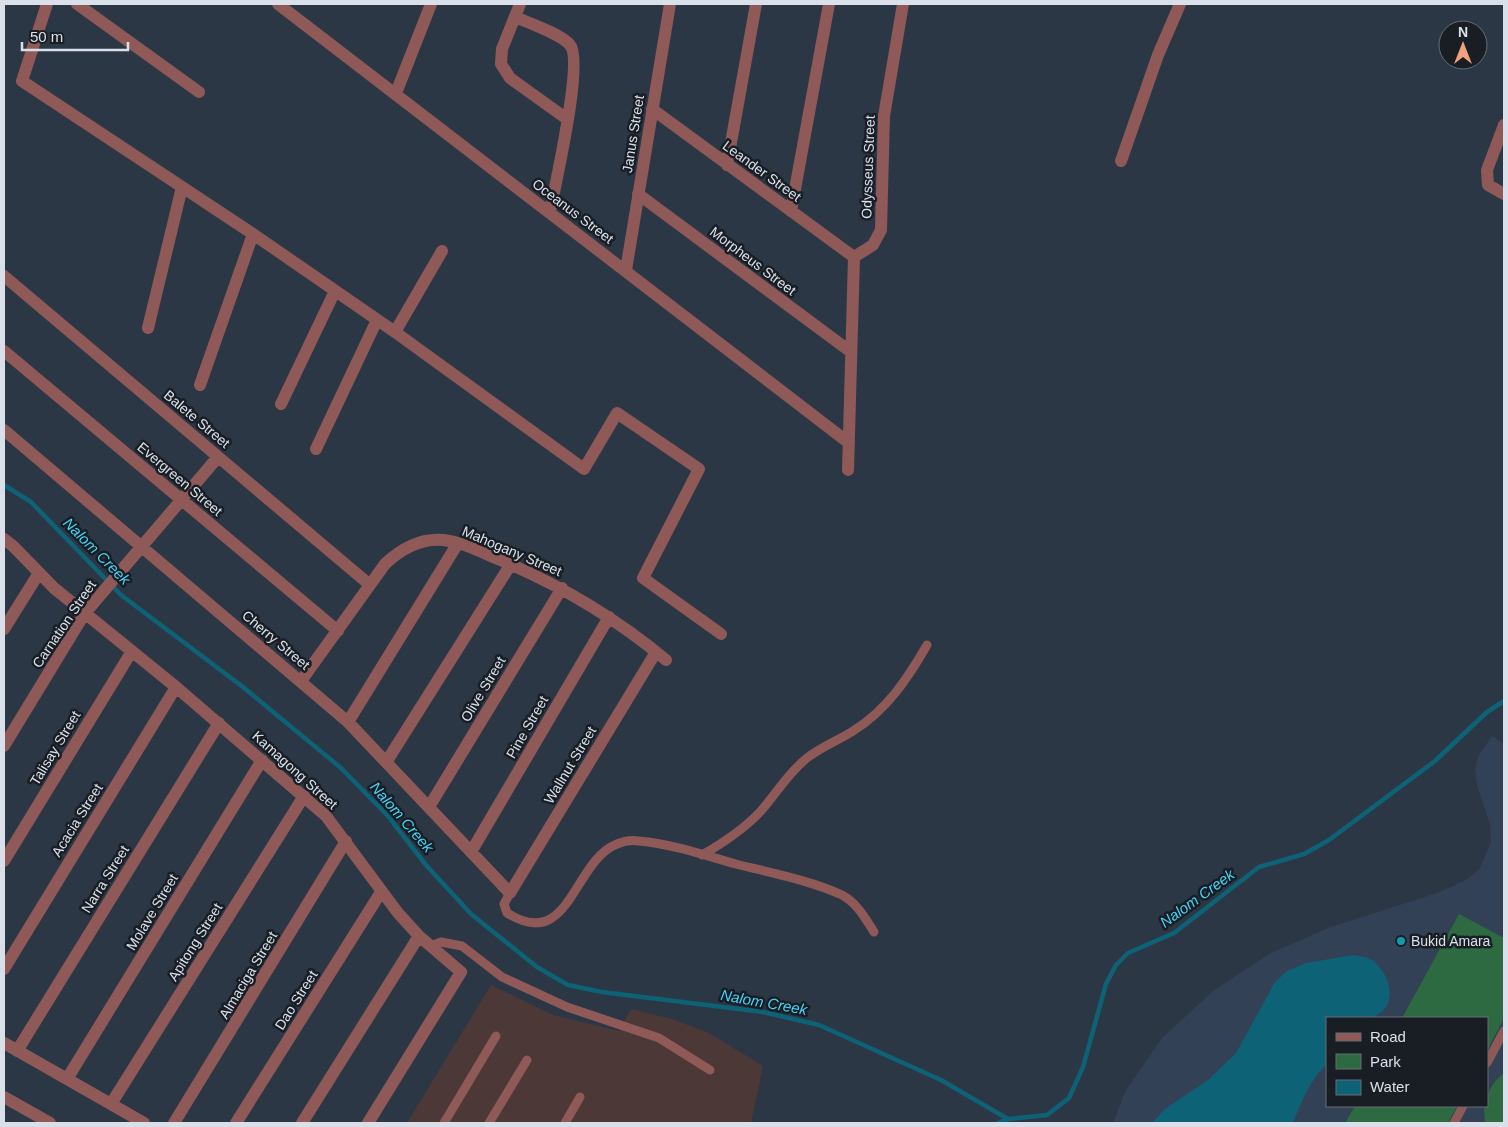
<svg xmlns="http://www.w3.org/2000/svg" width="1508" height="1127" viewBox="0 0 1508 1127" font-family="Arial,sans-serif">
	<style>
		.built { fill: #324155; fill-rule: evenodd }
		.industrial { fill: #4c3836 }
		.green { fill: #2d6a41 }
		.water { fill: #0d6276 }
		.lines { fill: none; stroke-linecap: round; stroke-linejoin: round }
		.stream { stroke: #0d6276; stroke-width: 4.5 }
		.lane { stroke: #8f5957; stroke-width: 9 }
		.street { stroke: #8f5957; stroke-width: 12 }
		.culture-dot { fill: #0f9aa8; stroke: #191e25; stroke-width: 2 }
		.labels { text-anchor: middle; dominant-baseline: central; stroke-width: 5; stroke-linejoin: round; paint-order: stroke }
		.street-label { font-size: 14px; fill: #d9e0ea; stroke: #191e25 }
		.poi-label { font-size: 14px; fill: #d9e0ea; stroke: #191e25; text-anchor: start }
		.water-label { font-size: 15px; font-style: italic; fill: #44d4fa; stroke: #191e25 }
	</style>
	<rect width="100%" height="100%" fill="#2c3746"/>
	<!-- built -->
	<path class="built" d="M 1492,736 L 1504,744 L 1504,1123 L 1113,1123 L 1126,1090 L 1162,1038 L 1213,991 L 1269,954 L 1328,928 L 1440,892 L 1464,881 L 1479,870 L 1491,842 L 1490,825 L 1477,785 L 1475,769 L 1479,755 ZM 1327,1018 L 1487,1018 L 1487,1106 L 1327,1106 Z"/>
	<!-- industrial -->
	<path class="industrial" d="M 491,985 L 553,1015 L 619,1031 L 631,1009 L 672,1019 L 709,1033 L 763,1066 L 751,1123 L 407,1123 Z"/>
	<!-- green -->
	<path class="green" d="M 1459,914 L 1504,938 L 1504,1018 L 1487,1051 L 1487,1018 L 1402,1018 Z
		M 1504,1073 L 1504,1123 L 1485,1123 L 1484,1106 L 1487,1106 C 1487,1092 1492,1082 1504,1073 Z
		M 1355,1106 L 1457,1106 L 1448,1123 L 1345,1123 Z"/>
	<!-- water -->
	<path class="water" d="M 1353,955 C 1359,956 1367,957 1372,960 C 1393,976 1399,1010 1370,1018 C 1358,1022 1339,1018 1327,1018 L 1327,1064 C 1310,1080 1301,1102 1293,1123 L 1152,1123 L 1165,1109 L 1208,1080 L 1236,1053 L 1275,982 L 1287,971 L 1306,963 Z"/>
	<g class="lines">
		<!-- stream -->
		<path class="stream" d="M 4,485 L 31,502 L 121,595 L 243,687 L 341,768 L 388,816 L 426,865 L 471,914 L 537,967 L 568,985 L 602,992 L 763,1012 L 819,1025 L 941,1080 L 1008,1119 L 1047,1115 L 1069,1098 L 1083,1067 L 1106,984 L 1116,965 L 1128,953 L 1174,933 L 1259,867 L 1304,854 L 1329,840 L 1435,761 L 1487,712 L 1504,701
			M 998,1123 L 1008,1119"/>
		<!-- lane -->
		<path class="lane" d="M 702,855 C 723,843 743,830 760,812 C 776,794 788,773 807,758 C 821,747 839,740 853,731 C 887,710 908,678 927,645
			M 510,893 L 504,904 L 507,913 C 570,953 573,861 617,844 C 624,841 632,840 639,841 C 672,844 704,855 736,864 C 771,873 809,880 842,895 C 857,903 865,918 874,932
			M 431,946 L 441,942 L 462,946 L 502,977 L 567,1007 L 659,1038 L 710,1070
			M 1487,1063 L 1504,1031
			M 444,1123 L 496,1036
			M 489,1123 L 527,1060
			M 565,1123 L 580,1097
			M 1454,1123 L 1463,1106"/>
		<!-- street -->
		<path class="street" d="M 47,4 L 22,81 L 253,234 L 395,332 L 584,469 L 617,413 L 699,469 L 643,578 L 721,634
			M 77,4 L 199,92
			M 278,4 L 849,443
			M 520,4 L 502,49 L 501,64 L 510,78 L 567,119
			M 515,17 C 529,23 561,34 570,45 C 584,61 555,185 550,212
			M 396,93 L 431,4
			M 652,109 L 854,257
			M 1504,125 L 1487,170 L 1488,185 L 1504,194
			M 1121,161 L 1158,55 L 1180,4
			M 727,165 L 756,4
			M 638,194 L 851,352
			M 791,211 L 829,4
			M 854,257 L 873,245 L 881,230 L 884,116 L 903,4
			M 626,270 L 670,4
			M 4,276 L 370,585
			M 148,328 L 182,187
			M 395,332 L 442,251
			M 4,351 L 338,631
			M 200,385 L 253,234
			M 281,404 L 335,291
			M 4,430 L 348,722 L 510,893 L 656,652
			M 316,449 L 377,320
			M 848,470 L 854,257
			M 4,539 L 13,546 L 54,588 L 176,687 L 326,816 L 398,913 L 419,936 L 461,972 L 368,1123
			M 4,629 L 39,573
			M 301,681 L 385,564 C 401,549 421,538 443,540 C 461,542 477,550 493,557 C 557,583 613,616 666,660
			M 348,722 L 458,543
			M 4,746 L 85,613 L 218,457
			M 387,761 L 511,564
			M 429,807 L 562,588
			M 471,852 L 609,617
			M 4,861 L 132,651
			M 4,969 L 176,687
			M 4,1043 L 144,1123
			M 17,1051 L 219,723
			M 67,1079 L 262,760
			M 4,1097 L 50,1123
			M 111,1104 L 304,796
			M 174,1123 L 346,841
			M 236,1123 L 381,892
			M 302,1123 L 419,936"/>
	</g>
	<!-- markers -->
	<circle class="culture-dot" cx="1401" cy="941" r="5"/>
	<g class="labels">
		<!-- street labels -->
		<g class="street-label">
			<text transform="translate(633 134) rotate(-81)">Janus Street</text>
			<text transform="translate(868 167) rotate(-88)">Odysseus Street</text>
			<text transform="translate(762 171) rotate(36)">Leander Street</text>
			<text transform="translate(573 211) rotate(37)">Oceanus Street</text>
			<text transform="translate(753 261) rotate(37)">Morpheus Street</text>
			<text transform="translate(197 419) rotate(40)">Balete Street</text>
			<text transform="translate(180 479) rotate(40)">Evergreen Street</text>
			<text transform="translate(512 551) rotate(23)">Mahogany Street</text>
			<text transform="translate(64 624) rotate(-56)">Carnation Street</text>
			<text transform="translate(276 640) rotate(40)">Cherry Street</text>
			<text transform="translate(483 689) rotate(-59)">Olive Street</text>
			<text transform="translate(527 727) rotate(-60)">Pine Street</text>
			<text transform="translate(55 748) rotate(-59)">Talisay Street</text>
			<text transform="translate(570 765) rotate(-59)">Wallnut Street</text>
			<text transform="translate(295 770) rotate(42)">Kamagong Street</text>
			<text transform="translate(77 820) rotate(-58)">Acacia Street</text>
			<text transform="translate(105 879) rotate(-58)">Narra Street</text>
			<text transform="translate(152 912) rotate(-59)">Molave Street</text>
			<text transform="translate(195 942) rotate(-58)">Apitong Street</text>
			<text transform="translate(248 975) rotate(-59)">Almaciga Street</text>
			<text transform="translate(296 1000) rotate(-58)">Dao Street</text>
		</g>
		<!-- poi labels -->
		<g class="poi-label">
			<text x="1411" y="941">Bukid Amara</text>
		</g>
		<!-- water labels -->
		<g class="water-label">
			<text transform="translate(97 551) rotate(45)">Nalom Creek</text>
			<text transform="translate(402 817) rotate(49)">Nalom Creek</text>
			<text transform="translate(1197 898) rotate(-36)">Nalom Creek</text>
			<text transform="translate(764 1002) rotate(10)">Nalom Creek</text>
		</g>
	</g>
	<!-- border -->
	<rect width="1508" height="1127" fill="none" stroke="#d9e0ea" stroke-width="10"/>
	<!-- legend -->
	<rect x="1326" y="1017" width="162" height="90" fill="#191e25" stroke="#666c74"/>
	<rect x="1336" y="1033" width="25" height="8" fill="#8f5957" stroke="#666c74"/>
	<text x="1370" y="1042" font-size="15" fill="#d9e0ea">Road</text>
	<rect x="1336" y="1054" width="25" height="15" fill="#2d6a41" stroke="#666c74"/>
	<text x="1370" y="1067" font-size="15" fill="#d9e0ea">Park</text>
	<rect x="1336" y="1080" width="25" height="15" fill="#0d6276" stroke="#666c74"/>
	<text x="1370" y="1092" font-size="15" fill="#d9e0ea">Water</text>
	<!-- north arrow -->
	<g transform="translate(1463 45)"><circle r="24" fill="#191e25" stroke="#666c74"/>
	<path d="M0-4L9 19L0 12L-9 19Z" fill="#f2a17e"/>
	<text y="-8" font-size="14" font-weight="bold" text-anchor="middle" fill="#d9e0ea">N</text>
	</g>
	<!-- scale -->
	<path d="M22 42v8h106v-8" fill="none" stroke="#d9e0ea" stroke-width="2.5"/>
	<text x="30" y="42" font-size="15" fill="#d9e0ea" stroke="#191e25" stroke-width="4" paint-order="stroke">50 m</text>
</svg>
